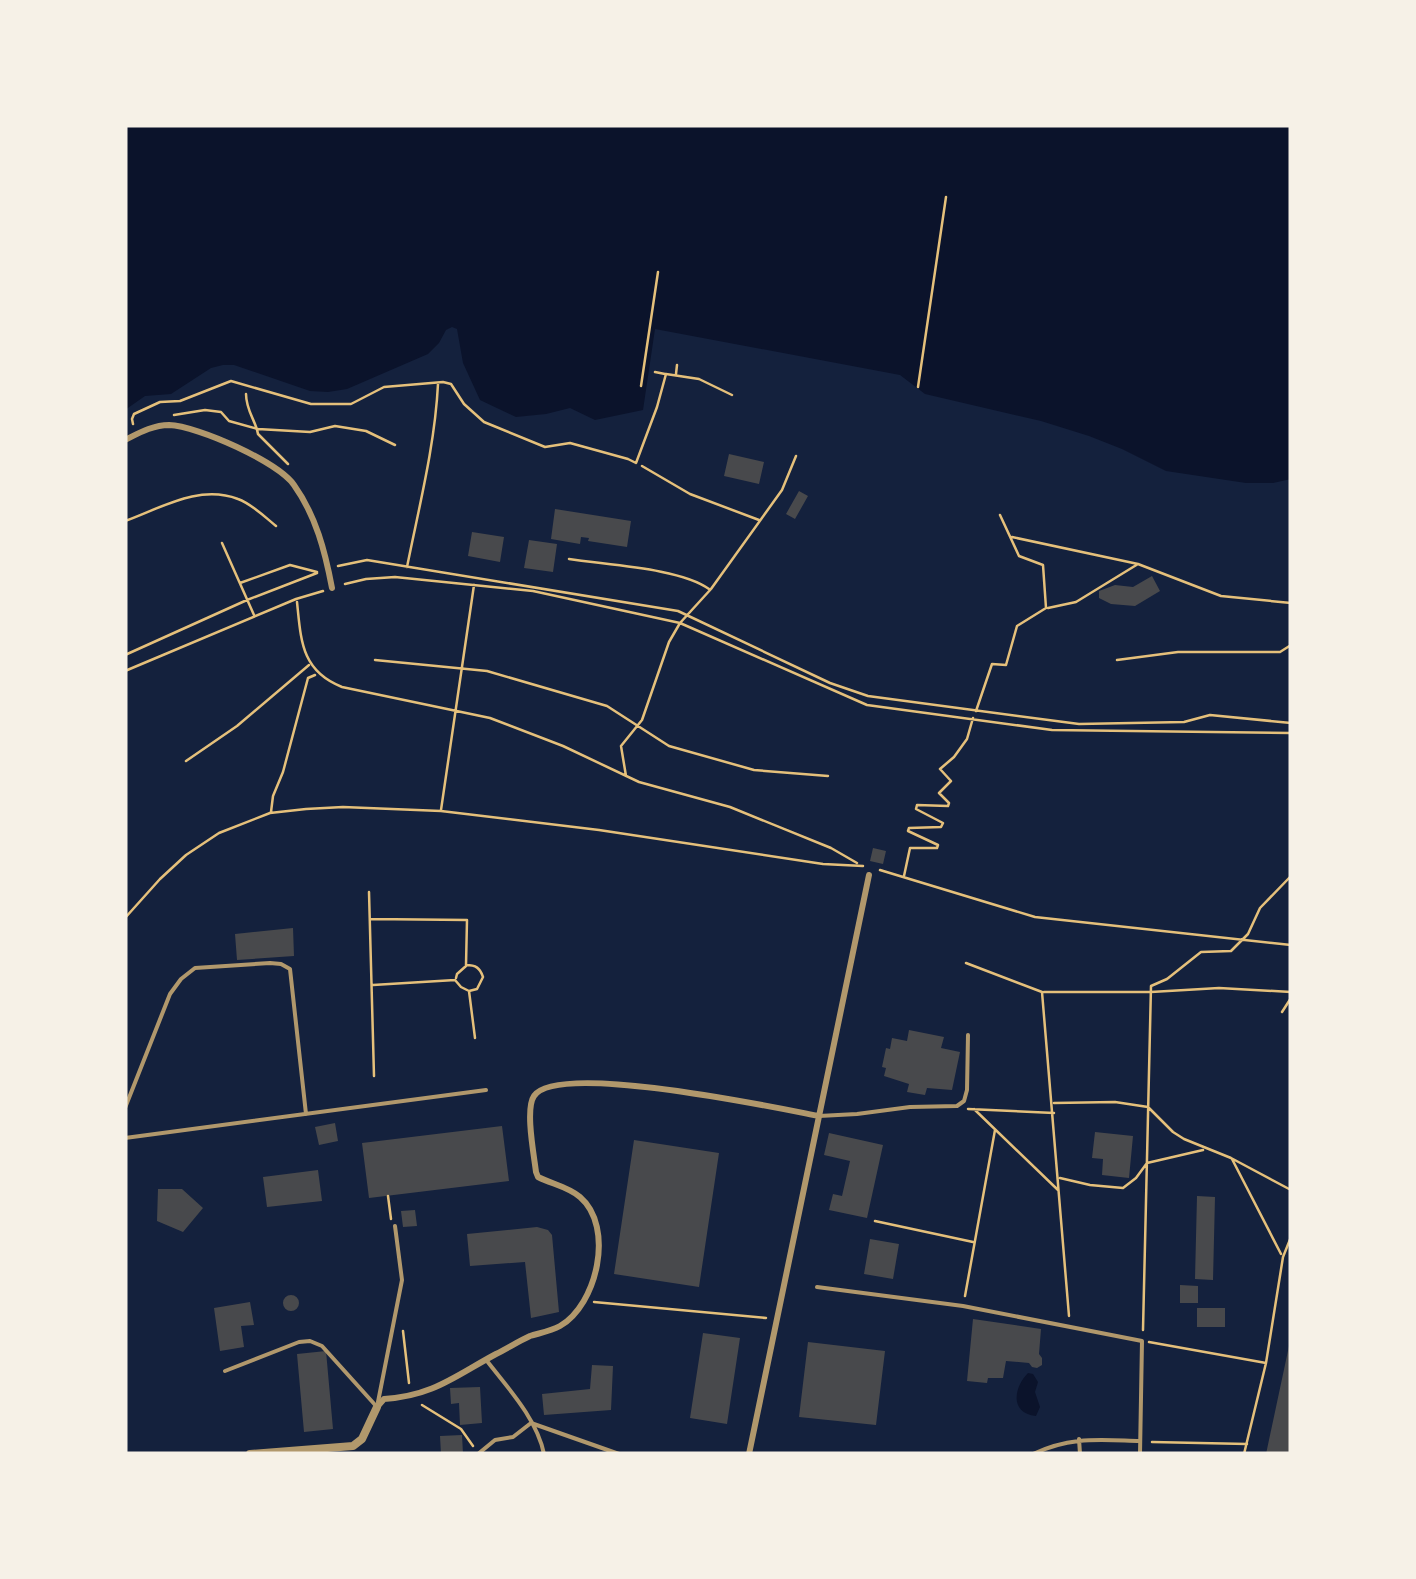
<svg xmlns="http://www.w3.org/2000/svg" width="1416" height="1579" viewBox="0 0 1416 1579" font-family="'Alegreya Sans',sans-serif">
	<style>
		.water { fill: #0b132b }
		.building { fill: #48494c }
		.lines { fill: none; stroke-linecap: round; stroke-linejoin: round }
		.path { stroke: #e5c07b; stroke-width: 2.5 }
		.service { stroke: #b1986c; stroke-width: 4 }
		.pedestrian { stroke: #b1986c; stroke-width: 6 }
		.minor { stroke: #b1986c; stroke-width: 8 }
	</style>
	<rect width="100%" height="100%" fill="#14213d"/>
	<!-- water -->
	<path class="water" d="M 125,125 L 1291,125 L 1291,479 L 1273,483 L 1246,483 L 1166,471 L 1122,449 L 1089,436 L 1041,421 L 925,394 L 900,375 L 655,329 L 643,410 L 595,420 L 570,408 L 546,414 L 516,417 L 480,400 L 463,363 L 457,329 L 452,327 L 446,330 L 439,343 L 428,354 L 347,389 L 328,392 L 310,391 L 234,365 L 223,365 L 211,368 L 171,394 L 145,396 L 125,410 Z
		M 1028,1373 L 1033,1374 L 1038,1382 L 1035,1392 L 1040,1407 L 1036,1416 C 1009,1413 1014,1387 1028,1373 Z"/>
	<!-- building -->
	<path class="building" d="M 729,454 L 764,462 L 759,484 L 724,476 Z
		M 799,491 L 808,496 L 795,519 L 786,514 Z
		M 555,509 L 631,521 L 627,547 L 588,541 L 589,538 L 581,537 L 580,544 L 551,539 Z
		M 472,532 L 504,537 L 500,562 L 468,556 Z
		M 529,540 L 557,544 L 553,572 L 524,568 Z
		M 1152,576 L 1160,591 L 1135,606 L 1111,604 L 1099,598 L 1099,591 L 1115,585 L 1133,587 Z
		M 873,848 L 886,851 L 883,864 L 870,861 Z
		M 293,928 L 294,956 L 237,960 L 235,934 Z
		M 909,1030 L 944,1037 L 941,1048 L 960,1052 L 952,1090 L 927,1088 L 925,1095 L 907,1092 L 909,1084 L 884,1076 L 886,1068 L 882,1067 L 886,1048 L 890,1049 L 892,1038 L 907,1041 Z
		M 335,1123 L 338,1141 L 319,1145 L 315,1127 Z
		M 502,1126 L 509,1181 L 369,1198 L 362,1143 Z
		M 1095,1132 L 1133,1136 L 1129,1178 L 1102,1175 L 1103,1159 L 1092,1158 Z
		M 829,1133 L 883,1145 L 867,1218 L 829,1210 L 833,1194 L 842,1196 L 850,1161 L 824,1155 Z
		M 634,1140 L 719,1153 L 699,1287 L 614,1274 Z
		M 318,1170 L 322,1201 L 267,1207 L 263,1177 Z
		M 158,1189 L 182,1189 L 203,1208 L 183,1232 L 157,1221 Z
		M 1197,1196 L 1215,1197 L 1213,1280 L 1195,1279 Z
		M 415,1210 L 417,1226 L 403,1227 L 401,1211 Z
		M 537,1227 L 548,1230 L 552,1235 L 559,1312 L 531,1318 L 525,1262 L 470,1266 L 467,1234 Z
		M 870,1239 L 899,1244 L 893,1279 L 864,1274 Z
		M 1180,1285 L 1198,1286 L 1198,1303 L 1180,1303 Z
		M283 1303a8 8 0 1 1 16 0a8 8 0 1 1-16 0Z
		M 250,1302 L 254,1325 L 241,1326 L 244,1347 L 220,1351 L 214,1308 Z
		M 1197,1308 L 1225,1308 L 1225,1327 L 1197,1327 Z
		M 973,1319 L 1041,1329 L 1039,1354 L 1042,1358 L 1042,1365 L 1037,1368 L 1032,1367 L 1029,1363 L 1006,1361 L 1003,1378 L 988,1378 L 987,1383 L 967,1381 Z
		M 703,1333 L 740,1338 L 727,1424 L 690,1418 Z
		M 808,1342 L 885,1351 L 876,1425 L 799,1417 Z
		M 1289,1346 L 1291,1454 L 1266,1454 Z
		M 326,1351 L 333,1429 L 304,1432 L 297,1354 Z
		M 592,1365 L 613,1366 L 611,1410 L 544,1415 L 542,1394 L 590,1389 Z
		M 480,1387 L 482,1423 L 460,1425 L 459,1403 L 451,1404 L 450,1388 Z
		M 462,1435 L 463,1454 L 441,1454 L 440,1436 Z"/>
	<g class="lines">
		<!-- path -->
		<path class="path" d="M 655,372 L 665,374
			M 676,374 L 677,365
			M 641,386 L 658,272
			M 918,387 L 946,197
			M 246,394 C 246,411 256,421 258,434 L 288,464
			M 174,415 L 205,410 L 221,412 L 229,421 L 258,429 L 310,432 L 335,426 L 366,431 L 395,445
			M 133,424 L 132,419 L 134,414 L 160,402 L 180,401 L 231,381 L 311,404 L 351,404 L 384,387 L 443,382 L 451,384 L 464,404 L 484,422 L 545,447 L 570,443 L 628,459 L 636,463 L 657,407 L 666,374 L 699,379 L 732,395
			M 642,466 L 690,494 L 759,520
			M 125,521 C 161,508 199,484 238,499 C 252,504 265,517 276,526
			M 1012,537 L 1138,564 L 1221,596 L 1291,603
			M 222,543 L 254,615
			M 569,559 C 606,565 680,568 709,589
			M 338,566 L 367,560 L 678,611 L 830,683 L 868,696 L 1079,724 L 1184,722 L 1210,715 L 1291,723
			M 407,567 C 419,507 435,445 438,384
			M 240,583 L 290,565 L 317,572
			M 345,584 L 366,579 L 395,577 L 533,591 L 680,623 L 867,705 L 1052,730 L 1291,733
			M 297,602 C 301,640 301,671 342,687 L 490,718 L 563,746 L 639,782 L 730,807 L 831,848 L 857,863
			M 1048,608 L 1076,602 L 1138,564
			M 125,655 L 247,600 L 317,573
			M 375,660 L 487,671 L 607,706 L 669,746 L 754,770 L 828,776
			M 1117,660 L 1178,652 L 1280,652 L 1291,645
			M 125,671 L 296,599 L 323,591
			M 976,711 L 992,664 L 1006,665 L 1017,626 L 1046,608 L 1043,565 L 1019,556 L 1000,515
			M 954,757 L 967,739 L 973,718
			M 186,761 L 237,726 L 309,665
			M 626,776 L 621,746 L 642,720 L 669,642 L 680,623 L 711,589 L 782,490 L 796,456
			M 441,810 L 474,585
			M 271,812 L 273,796 L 283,772 L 308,678 L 315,675
			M 880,870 L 1035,917 L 1291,945
			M 904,876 L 910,848 L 937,848 L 938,845 L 908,831 L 909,828 L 941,827 L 943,823 L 916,809 L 917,805 L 948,806 L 949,803 L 939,793 L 951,781 L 940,769 L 954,757
			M 369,892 L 374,1076
			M 125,918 L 160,879 L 186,855 L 219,833 L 270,813 L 306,809 L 343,807 L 441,811 L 599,830 L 823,864 L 863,866
			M 370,919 L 467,920 L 466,965 C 476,965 480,968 483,977 L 477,989 L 469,991
			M 966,963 L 1042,992 L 1069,1316
			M 456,978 L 457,974 L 466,966
			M 373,985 L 455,980 L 461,987 L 469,991 L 475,1038
			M 1044,992 L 1151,992 L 1219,988 L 1291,992
			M 1282,1012 L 1291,998
			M 1054,1103 L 1115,1102 L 1148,1107 L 1173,1132 L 1184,1139 L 1231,1158 L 1291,1190
			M 968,1109 L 1054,1113
			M 974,1109 L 1058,1190
			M 1232,1159 L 1281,1254
			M 1060,1178 L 1090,1185 L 1123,1188 L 1136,1178 L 1147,1163 L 1203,1150
			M 388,1196 L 391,1219
			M 875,1221 L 973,1242
			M 965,1296 L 995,1130
			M 594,1302 L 766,1318
			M 1143,1330 L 1151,986 L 1167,979 L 1201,952 L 1231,951 L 1248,934 L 1260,908 L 1291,876
			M 403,1331 L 409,1383
			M 1149,1342 L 1266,1363
			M 422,1405 L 461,1429 L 473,1446
			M 1152,1442 L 1247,1444
			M 1244,1454 L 1266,1363 L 1283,1257 L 1291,1237"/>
		<!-- service -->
		<path class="service" d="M 125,1108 L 170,994 L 181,979 L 195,968 L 270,963 L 281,964 L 290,969 L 306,1114
			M 819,1116 L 857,1114 L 910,1107 L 957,1106 L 964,1101 L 967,1090 L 968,1035
			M 125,1138 L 486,1090
			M 817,1287 L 963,1306 L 1142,1341 L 1140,1454
			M 487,1361 C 508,1388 537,1419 544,1454
			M 225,1371 L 299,1342 L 310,1341 L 322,1346 L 377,1407
			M 378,1402 L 402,1280 L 395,1226
			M 1079,1439 L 1080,1454
			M 478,1454 L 495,1440 L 513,1437 L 531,1423 L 619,1454
			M 1033,1454 C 1071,1436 1100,1440 1140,1441"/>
		<!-- pedestrian -->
		<path class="pedestrian" d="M 125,440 C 139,433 153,425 169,425 C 198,426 278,462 294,485 C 316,516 325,551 332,588
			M 377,1407 L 384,1399 C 433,1396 455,1376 496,1354 C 508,1348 519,1341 530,1336 C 540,1333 551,1331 560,1326 C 597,1305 615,1227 580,1197 C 569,1187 552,1184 538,1177 L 536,1172 C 534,1155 525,1109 534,1096 C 557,1061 777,1108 819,1116
			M 749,1454 L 869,875"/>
		<!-- minor -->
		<path class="minor" d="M 250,1454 L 353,1446 L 362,1439 L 377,1407"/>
	</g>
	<!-- border -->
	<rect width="1416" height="1579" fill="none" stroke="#f6f1e7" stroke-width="255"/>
</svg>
